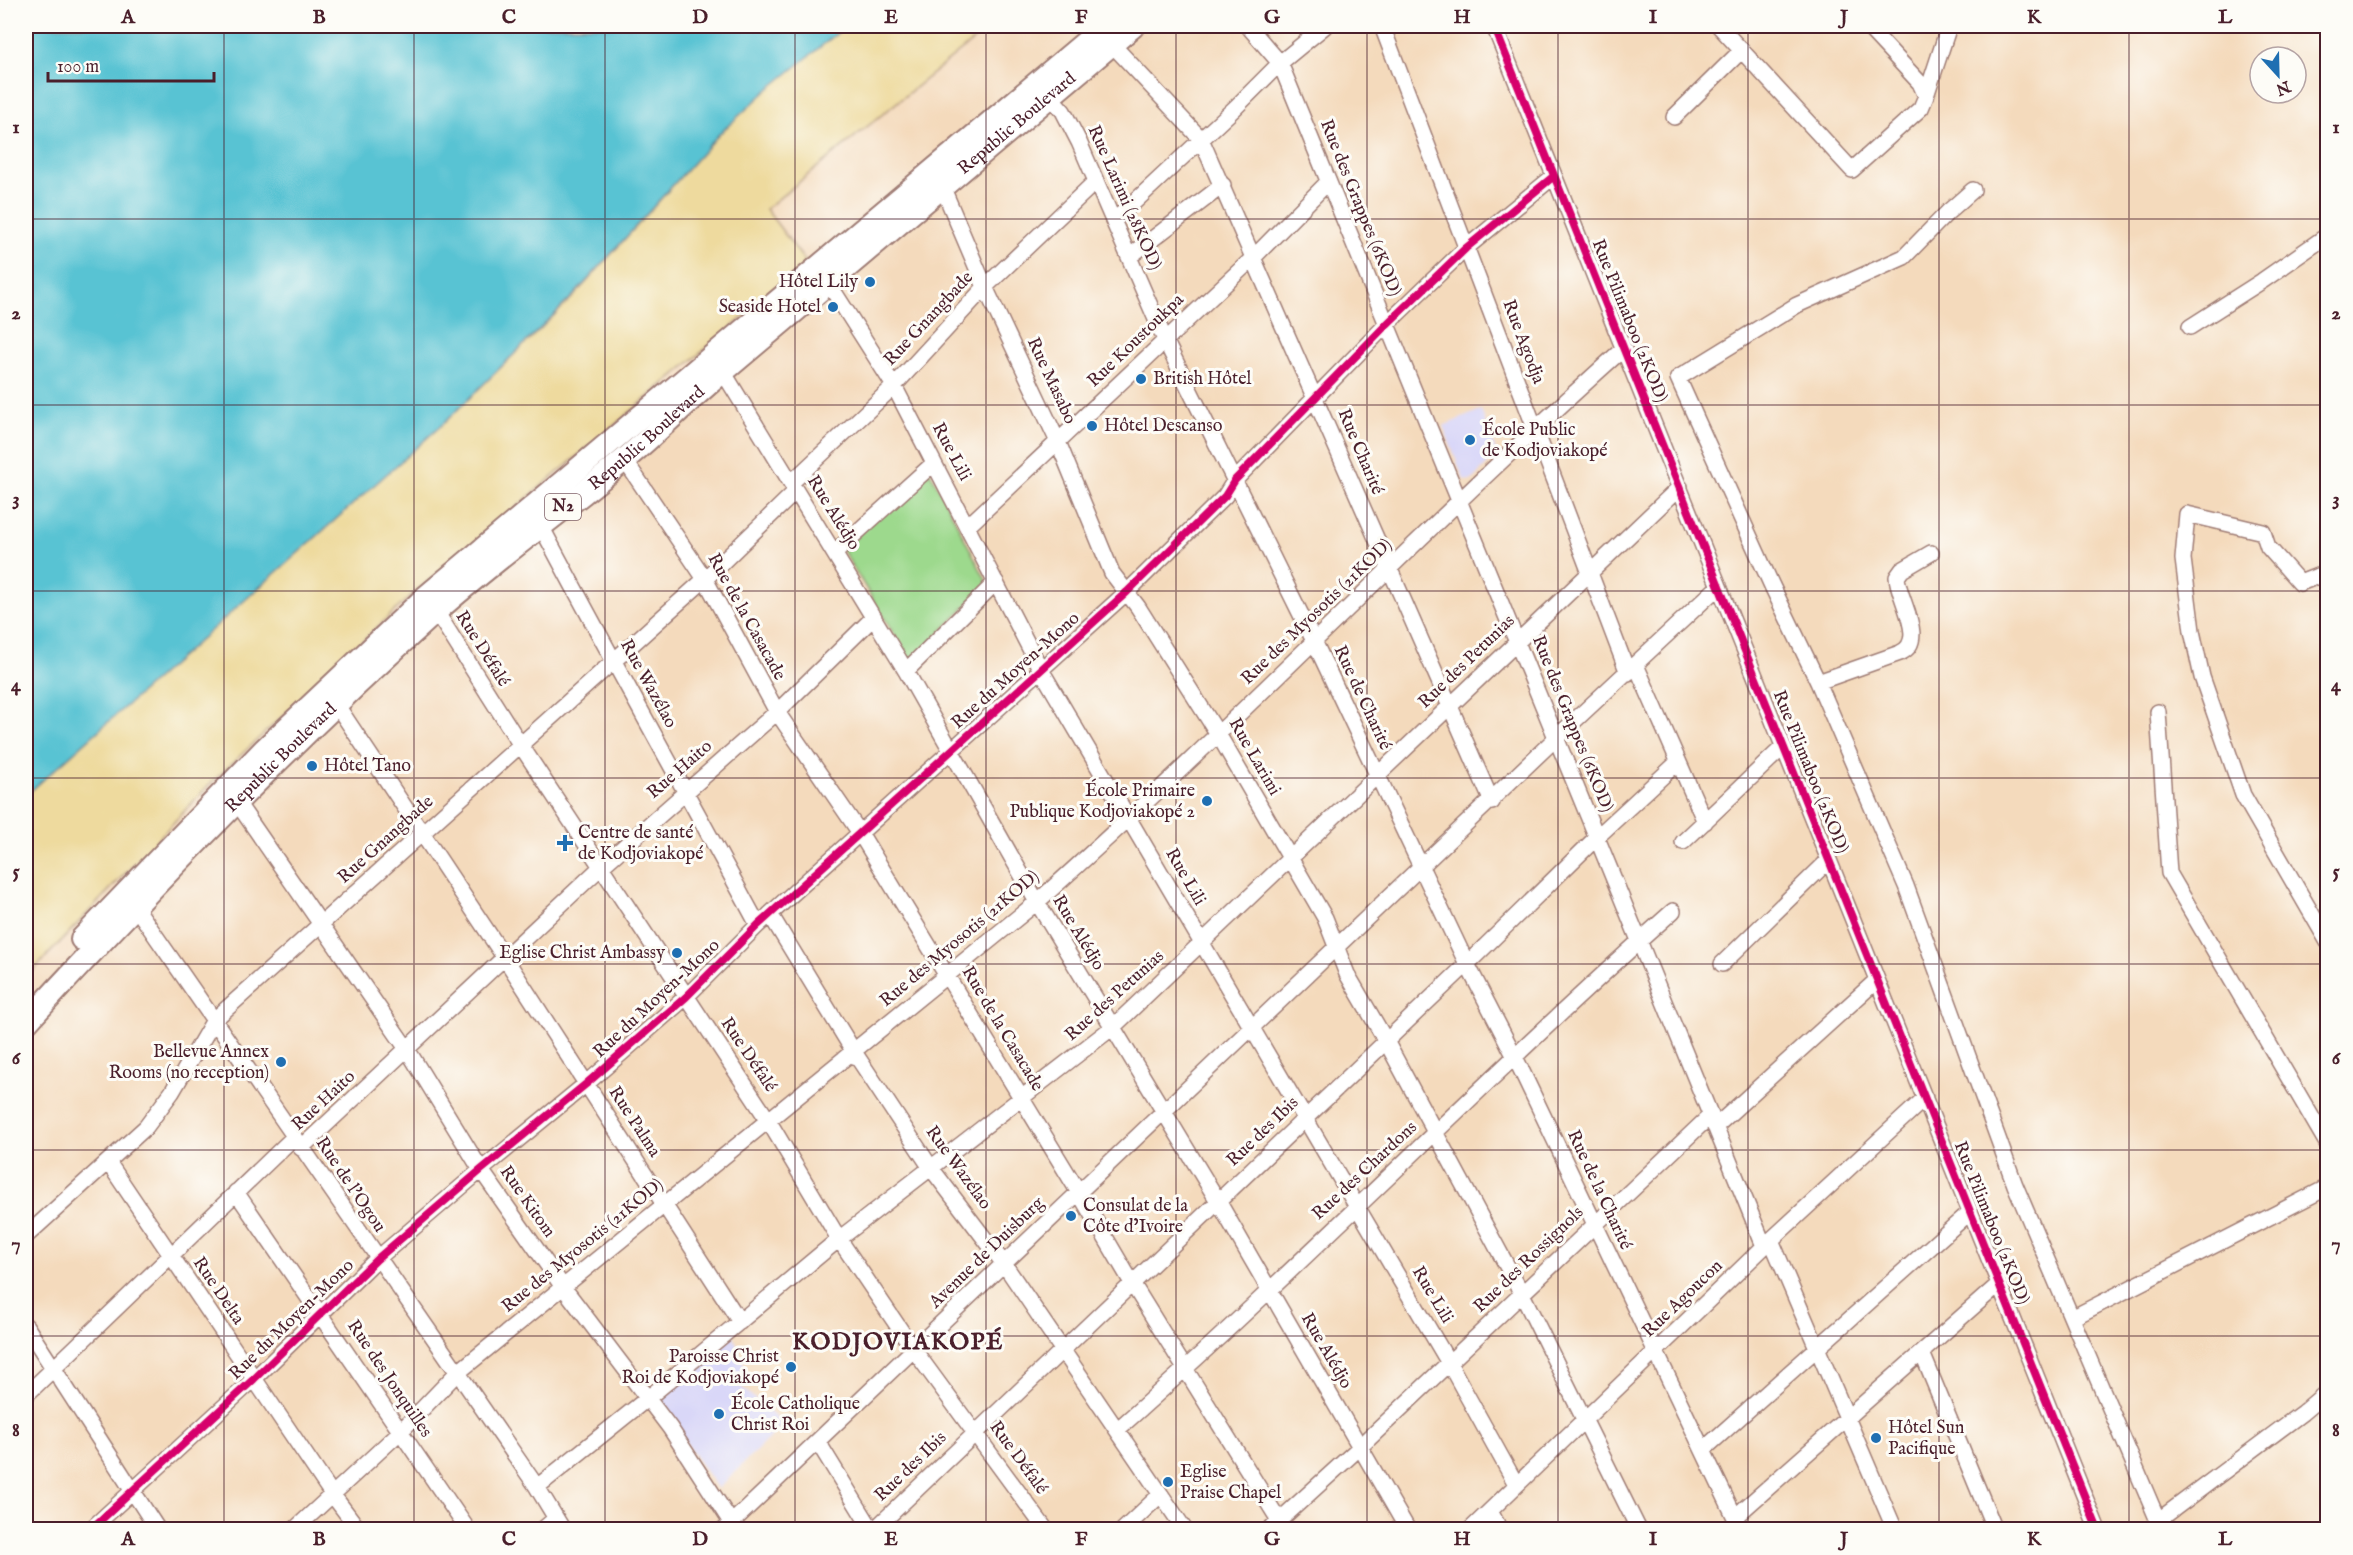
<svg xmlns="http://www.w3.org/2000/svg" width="2353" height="1555" viewBox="0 0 2353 1555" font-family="'IM FELL English',serif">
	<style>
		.built { fill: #d9d7f8 }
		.green { fill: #9dd98d; stroke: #747c5c; stroke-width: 1.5 }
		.sand { fill: #eeda9e; stroke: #9c7c64; stroke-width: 1.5 }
		.water { fill: #59c3d3; stroke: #52717f; stroke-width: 1.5 }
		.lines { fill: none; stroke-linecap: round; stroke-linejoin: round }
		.minor-casing { stroke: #9f7c74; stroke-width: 18 }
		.highway-casing { stroke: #9f7c74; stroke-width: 26 }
		.minor { stroke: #fff; stroke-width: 15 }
		.highway { stroke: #fff; stroke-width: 22 }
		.cycleway-casing { stroke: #fdfcf7; stroke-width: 11 }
		.cycleway { stroke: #d6006c; stroke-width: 8 }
		.grid { fill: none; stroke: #4a1f2b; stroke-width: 1.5; stroke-opacity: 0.55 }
		.poi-dot { fill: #1f6fb2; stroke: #fdfcf7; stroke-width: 2 }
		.labels { text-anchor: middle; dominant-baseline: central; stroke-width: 6; stroke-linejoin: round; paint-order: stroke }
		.shield { fill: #fdfcf7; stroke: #806168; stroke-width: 1.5 }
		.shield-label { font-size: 16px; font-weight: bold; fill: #4a1f2b }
		.street-label { font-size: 18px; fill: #4a1f2b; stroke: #fdfcf7 }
		.poi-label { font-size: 18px; fill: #4a1f2b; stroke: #fdfcf7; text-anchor: start }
		.district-label { font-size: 24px; font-weight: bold; letter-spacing: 1.5px; fill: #4a1f2b; stroke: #fdfcf7 }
		.neatline { fill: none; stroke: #4a1f2b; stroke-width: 2 }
		.grid-label { font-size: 20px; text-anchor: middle; font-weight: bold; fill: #4a1f2b }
	</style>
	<rect width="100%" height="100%" fill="#fdfcf7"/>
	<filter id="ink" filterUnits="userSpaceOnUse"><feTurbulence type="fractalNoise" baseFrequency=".0167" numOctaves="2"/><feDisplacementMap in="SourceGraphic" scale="12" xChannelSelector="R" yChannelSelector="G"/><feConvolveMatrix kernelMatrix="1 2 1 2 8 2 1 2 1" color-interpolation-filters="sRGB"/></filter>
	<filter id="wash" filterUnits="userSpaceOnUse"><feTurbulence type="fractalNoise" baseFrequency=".008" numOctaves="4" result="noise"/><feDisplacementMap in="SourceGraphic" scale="24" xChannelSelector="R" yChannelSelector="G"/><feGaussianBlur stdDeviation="1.35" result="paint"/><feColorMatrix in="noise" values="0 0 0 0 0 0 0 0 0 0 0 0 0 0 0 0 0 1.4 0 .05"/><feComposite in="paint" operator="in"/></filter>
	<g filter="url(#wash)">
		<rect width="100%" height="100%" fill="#f4dabc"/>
		<!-- built -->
		<path class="built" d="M 1481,410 L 1497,454 L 1471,481 L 1464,480 L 1443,426 Z
			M 732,1331 L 747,1373 L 735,1381 L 783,1424 L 718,1489 L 659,1404 L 660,1398 Z"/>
		<!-- green -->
		<path class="green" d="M 929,470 L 988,584 L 911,662 L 842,549 Z"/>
		<!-- sand -->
		<path class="sand" d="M 846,26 L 991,26 L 766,209 L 807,264 L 416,591 L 210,784 L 26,978 L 26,795 L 445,422 L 574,296 L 718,135 L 767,90 Z"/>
		<!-- water -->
		<path class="water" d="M 26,26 L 846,26 L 767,90 L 718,135 L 574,295 L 445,422 L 26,795 Z"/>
	</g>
	<g filter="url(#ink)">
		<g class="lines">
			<!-- minor casing -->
			<g class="minor-casing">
				<path id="minor" d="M 1248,26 L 1280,63 L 1764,1246
					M 1382,26 L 1628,673
					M 1494,26 L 2098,1530
					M 1719,26 L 1852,170 L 1921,108 L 1926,96 L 1920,83 L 1867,26
					M 1107,39 L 1201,139 L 1492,802
					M 1045,91 L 1063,111 L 1079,142 L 1165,340 L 1314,641 L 1467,964 L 1515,1057 L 1741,1530
					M 1926,96 L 1949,26
					M 1674,117 L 1742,50
					M 942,186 L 985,287 L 1058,442 L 1112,573 L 1138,607 L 1218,734 L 1325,918 L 1347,974 L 1386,1041 L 1522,1294 L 1639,1530
					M 1973,190 L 1948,212 L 1904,257 L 1797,305 L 1678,378 L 1772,586 L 1818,682 L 1906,886 L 2015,1185 L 2162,1530
					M 1114,221 L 1236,107 L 1280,63 L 1325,26
					M 1129,257 L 1223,185
					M 829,284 L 894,386 L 1040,668 L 1449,1363 L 1516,1484
					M 2190,327 L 2262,281 L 2328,235
					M 719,365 L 906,671 L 1037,902 L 1218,1201 L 1408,1530
					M 624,459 L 705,579 L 777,712 L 860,833 L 1078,1191 L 1132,1283 L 1285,1530
					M 791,483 L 894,386 L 985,287 L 1096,181
					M 540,524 C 611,659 686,791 758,925
					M 968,526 L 1254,257 L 1328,182
					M 834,553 L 934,463
					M 2328,572 L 2300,583 L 2268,547 L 2263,532 L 2187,514 L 2183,559 L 2192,631 L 2202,677 L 2243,795 L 2328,942
					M 432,605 L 520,744 L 768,1120 L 839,1239 L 914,1350 L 1046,1530
					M 1636,665 L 1705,822
					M 906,671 L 996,582
					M 1818,682 L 1900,653 C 1928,641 1898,599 1897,577 L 1902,570 L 1931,553
					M 336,704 L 505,958 L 740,1322
					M 2158,712 L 2169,873 L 2328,1145
					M 236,801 L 407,1049 L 481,1170 L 563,1287 L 670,1428 L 736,1530
					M 1683,842 L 1783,747
					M 130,899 L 537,1487 L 563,1530
					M 770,914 L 854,1052 L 931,1168 L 1004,1264 L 1185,1530
					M 1722,964 L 1829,860
					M 1715,1127 L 1877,980
					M 301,1148 L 601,867 L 777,712 L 874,617
					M 108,1162 L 332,1494 L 359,1530
					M 236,1192 L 468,1530
					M 26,1236 L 146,1127 L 172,1092 L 214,1020 L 705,579 L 796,491
					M 1771,1240 L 1895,1530
					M 2072,1318 L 2328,1187
					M 26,1326 L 158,1530
					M 1922,1353 L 1995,1530
					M 26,1395 L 294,1137
					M 1118,1429 C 1308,1261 1484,1079 1673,911
					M 818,1442 L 872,1530
					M 1703,1450 L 1970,1212
					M 537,1487 L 648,1398 L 839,1239 L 1113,1027 L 1680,487
					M 1490,1511 L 1500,1530
					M 1735,1517 L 1999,1284
					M 2159,1520 L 2302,1413 L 2328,1391
					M 26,1523 L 30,1530
					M 90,1530 L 254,1379 L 377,1259 L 481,1170 L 586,1084 L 686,997 L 758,925 L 1127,592 L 1225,496 L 1235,480 L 1387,324 L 1466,248 L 1554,176
					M 294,1530 L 401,1431 L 456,1374 L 1037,902 C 1238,723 1423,528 1623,349
					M 542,1530 L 555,1519
					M 724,1530 L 1556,738 L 1719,586
					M 874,1530 L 1467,964 L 1597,837 L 1678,762
					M 1123,1530 L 1160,1495
					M 1269,1530 L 1359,1448 L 1711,1115
					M 1470,1530 L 1771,1240 L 1925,1098"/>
			</g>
			<!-- highway casing -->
			<g class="highway-casing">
				<g id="highway">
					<path d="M 82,939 L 265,749 L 426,597 L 1105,26"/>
					<path id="s1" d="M 26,1023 C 156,881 290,743 433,614 C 494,559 562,512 625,459 C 660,430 691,397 726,369 C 862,255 997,140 1133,26"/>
				</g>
			</g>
			<!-- minor -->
			<use href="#minor" class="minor"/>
			<!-- highway -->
			<use href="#highway" class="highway"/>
			<!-- cycleway casing -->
			<g class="cycleway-casing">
				<path id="cycleway" d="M 1494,26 L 2098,1530
					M 90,1530 L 254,1379 L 377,1259 L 481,1170 L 586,1084 L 686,997 L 758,925 L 1127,592 L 1225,496 L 1235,480 L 1387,324 L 1466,248 L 1554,176"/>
			</g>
			<!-- cycleway -->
			<use href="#cycleway" class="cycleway"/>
		</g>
	</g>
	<!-- grid -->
	<path class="grid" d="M 224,26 L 224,1530M 414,26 L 414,1530M 605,26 L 605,1530M 795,26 L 795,1530M 986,26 L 986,1530M 1176,26 L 1176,1530M 1367,26 L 1367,1530M 1558,26 L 1558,1530M 1748,26 L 1748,1530M 1939,26 L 1939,1530M 2129,26 L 2129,1530M 26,219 L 2328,219M 26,405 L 2328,405M 26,591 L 2328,591M 26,778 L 2328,778M 26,964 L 2328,964M 26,1150 L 2328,1150M 26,1336 L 2328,1336"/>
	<!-- markers -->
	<g class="poi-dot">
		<circle cx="870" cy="282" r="6"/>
		<circle cx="833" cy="307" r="6"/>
		<circle cx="1141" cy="379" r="6"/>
		<circle cx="1092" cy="426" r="6"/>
		<circle cx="1470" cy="440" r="6"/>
		<circle cx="312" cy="766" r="6"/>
		<circle cx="1207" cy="801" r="6"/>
		<path d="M562 834h6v6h6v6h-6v6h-6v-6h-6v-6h6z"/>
		<circle cx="677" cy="953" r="6"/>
		<circle cx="281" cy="1062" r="6"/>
		<circle cx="1071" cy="1216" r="6"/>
		<circle cx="791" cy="1367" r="6"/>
		<circle cx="719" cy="1414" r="6"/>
		<circle cx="1876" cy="1438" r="6"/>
		<circle cx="1168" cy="1482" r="6"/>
	</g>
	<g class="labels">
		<!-- shield labels -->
		<rect class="shield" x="545" y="494" width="36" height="26" rx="4.5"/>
		<g class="shield-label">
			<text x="563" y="507">N2</text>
		</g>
		<!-- street labels -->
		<g class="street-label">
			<text stroke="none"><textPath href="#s1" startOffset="1340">Republic Boulevard</textPath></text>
			<text transform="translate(1124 198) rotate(66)">Rue Larimi (28KOD)</text>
			<text transform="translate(1360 208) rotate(68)">Rue des Grappes (6KOD)</text>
			<text transform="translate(929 319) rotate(-47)">Rue Gnangbade</text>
			<text transform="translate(1629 321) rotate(68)">Rue Pilimaboo (2KOD)</text>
			<text transform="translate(1136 341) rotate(-44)">Rue Koustoukpa</text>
			<text transform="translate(1523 342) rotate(69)">Rue Agodja</text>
			<text transform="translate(1051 381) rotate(65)">Rue Masabo</text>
			<text stroke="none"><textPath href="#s1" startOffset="854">Republic Boulevard</textPath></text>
			<text transform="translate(951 452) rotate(62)">Rue Lili</text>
			<text transform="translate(1360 452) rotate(67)">Rue Charité</text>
			<text transform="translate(833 513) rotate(58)">Rue Alédjo</text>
			<text transform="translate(1317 612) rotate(-44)">Rue des Myosotis (21KOD)</text>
			<text transform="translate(746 617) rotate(61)">Rue de la Casacade</text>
			<text transform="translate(482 649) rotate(58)">Rue Défalé</text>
			<text transform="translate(1467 662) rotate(-44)">Rue des Petunias</text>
			<text transform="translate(1016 671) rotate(-42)">Rue du Moyen-Mono</text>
			<text transform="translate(648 684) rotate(61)">Rue Wazélao</text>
			<text transform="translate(1362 698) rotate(65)">Rue de Charité</text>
			<text transform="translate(1572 724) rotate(68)">Rue des Grappes (6KOD)</text>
			<text transform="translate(1254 757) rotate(60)">Rue Larimi</text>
			<text stroke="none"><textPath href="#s1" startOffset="368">Republic Boulevard</textPath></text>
			<text transform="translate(680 770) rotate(-41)">Rue Haito</text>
			<text transform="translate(1810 772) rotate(68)">Rue Pilimaboo (2KOD)</text>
			<text transform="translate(386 840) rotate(-42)">Rue Gnangbade</text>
			<text transform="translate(1185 877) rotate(60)">Rue Lili</text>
			<text transform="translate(1078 933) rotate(59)">Rue Alédjo</text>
			<text transform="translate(960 939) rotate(-40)">Rue des Myosotis (21KOD)</text>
			<text transform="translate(1115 996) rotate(-42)">Rue des Petunias</text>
			<text transform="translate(657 999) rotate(-43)">Rue du Moyen-Mono</text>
			<text transform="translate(1002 1029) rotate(59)">Rue de la Casacade</text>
			<text transform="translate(748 1055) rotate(56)">Rue Défalé</text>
			<text transform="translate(324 1101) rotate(-43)">Rue Haito</text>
			<text transform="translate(634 1122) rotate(57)">Rue Palma</text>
			<text transform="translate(1263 1132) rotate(-44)">Rue des Ibis</text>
			<text transform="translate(958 1168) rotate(54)">Rue Wazélao</text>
			<text transform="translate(1365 1171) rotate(-43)">Rue des Chardons</text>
			<text transform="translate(350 1185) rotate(56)">Rue de l'Ogou</text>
			<text transform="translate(1599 1190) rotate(65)">Rue de la Charité</text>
			<text transform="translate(527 1202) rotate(55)">Rue Kitom</text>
			<text transform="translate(1991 1223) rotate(68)">Rue Pilimaboo (2KOD)</text>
			<text transform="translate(583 1246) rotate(-39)">Rue des Myosotis (21KOD)</text>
			<text transform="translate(987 1253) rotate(-44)">Avenue de Duisburg</text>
			<text transform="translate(1529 1260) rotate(-44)">Rue des Rossignols</text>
			<text transform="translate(218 1291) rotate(56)">Rue Delta</text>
			<text transform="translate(1432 1295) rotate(59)">Rue Lili</text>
			<text transform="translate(1683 1299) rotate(-44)">Rue Agoucon</text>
			<text transform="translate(292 1320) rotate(-44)">Rue du Moyen-Mono</text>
			<text transform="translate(1326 1351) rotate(60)">Rue Alédjo</text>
			<text transform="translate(389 1379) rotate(56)">Rue des Jonquilles</text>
			<text transform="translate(1018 1458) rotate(54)">Rue Défalé</text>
			<text transform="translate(911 1467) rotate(-44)">Rue des Ibis</text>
		</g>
		<!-- poi labels -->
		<g class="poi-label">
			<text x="858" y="282" text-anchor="end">Hôtel Lily</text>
			<text x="821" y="307" text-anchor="end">Seaside Hotel</text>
			<text x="1153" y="379">British Hôtel</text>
			<text x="1104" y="426">Hôtel Descanso</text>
			<text x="1482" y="430">École Public<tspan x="1482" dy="21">de Kodjoviakopé</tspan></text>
			<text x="324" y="766">Hôtel Tano</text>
			<text x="1195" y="791" text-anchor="end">École Primaire<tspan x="1195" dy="21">Publique Kodjoviakopé 2</tspan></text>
			<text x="578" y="833">Centre de santé<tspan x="578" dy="21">de Kodjoviakopé</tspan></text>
			<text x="665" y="953" text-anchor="end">Eglise Christ Ambassy</text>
			<text x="269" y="1052" text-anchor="end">Bellevue Annex<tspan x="269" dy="21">Rooms (no reception)</tspan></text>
			<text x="1083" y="1206">Consulat de la<tspan x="1083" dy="21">Côte d’Ivoire</tspan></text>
			<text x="779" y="1357" text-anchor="end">Paroisse Christ<tspan x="779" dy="21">Roi de Kodjoviakopé</tspan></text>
			<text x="731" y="1404">École Catholique<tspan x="731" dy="21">Christ Roi</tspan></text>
			<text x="1888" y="1428">Hôtel Sun<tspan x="1888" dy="21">Pacifique</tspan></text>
			<text x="1180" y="1472">Eglise<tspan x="1180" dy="21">Praise Chapel</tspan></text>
		</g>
		<!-- district labels -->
		<g class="district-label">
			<text x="898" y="1342">KODJOVIAKOPÉ</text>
		</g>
	</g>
	<!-- margin -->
	<rect width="2353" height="1555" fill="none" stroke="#fdfcf7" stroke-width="66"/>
	<!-- north arrow -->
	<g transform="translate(2278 75) rotate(158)"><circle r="28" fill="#fdfcf7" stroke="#b5a4a5" stroke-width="1.5"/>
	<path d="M0-4.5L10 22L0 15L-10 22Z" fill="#1f6fb2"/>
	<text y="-9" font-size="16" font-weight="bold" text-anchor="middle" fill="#4a1f2b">N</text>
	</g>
	<!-- scale -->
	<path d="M48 72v9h166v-9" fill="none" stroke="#4a1f2b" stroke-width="3"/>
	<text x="57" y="72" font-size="18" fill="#4a1f2b" stroke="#fdfcf7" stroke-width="4.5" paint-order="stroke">100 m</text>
	<rect x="33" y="33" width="2287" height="1489" class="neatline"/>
	<g class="grid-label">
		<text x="128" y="23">A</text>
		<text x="319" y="23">B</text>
		<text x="509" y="23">C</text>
		<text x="700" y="23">D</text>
		<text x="891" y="23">E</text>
		<text x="1081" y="23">F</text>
		<text x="1272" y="23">G</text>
		<text x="1462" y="23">H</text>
		<text x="1653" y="23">I</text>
		<text x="1844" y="23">J</text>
		<text x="2034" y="23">K</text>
		<text x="2225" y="23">L</text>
		<text x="16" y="133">1</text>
		<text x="2336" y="133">1</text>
		<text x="16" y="319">2</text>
		<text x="2336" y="319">2</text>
		<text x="16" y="505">3</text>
		<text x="2336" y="505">3</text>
		<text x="16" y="691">4</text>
		<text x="2336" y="691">4</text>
		<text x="16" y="877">5</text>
		<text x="2336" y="877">5</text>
		<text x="16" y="1064">6</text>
		<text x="2336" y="1064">6</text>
		<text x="16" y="1250">7</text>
		<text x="2336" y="1250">7</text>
		<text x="16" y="1436">8</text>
		<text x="2336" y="1436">8</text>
		<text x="128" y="1545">A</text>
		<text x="319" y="1545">B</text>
		<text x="509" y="1545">C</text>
		<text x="700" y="1545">D</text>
		<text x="891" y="1545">E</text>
		<text x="1081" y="1545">F</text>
		<text x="1272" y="1545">G</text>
		<text x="1462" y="1545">H</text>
		<text x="1653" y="1545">I</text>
		<text x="1844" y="1545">J</text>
		<text x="2034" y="1545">K</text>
		<text x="2225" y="1545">L</text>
	</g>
</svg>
